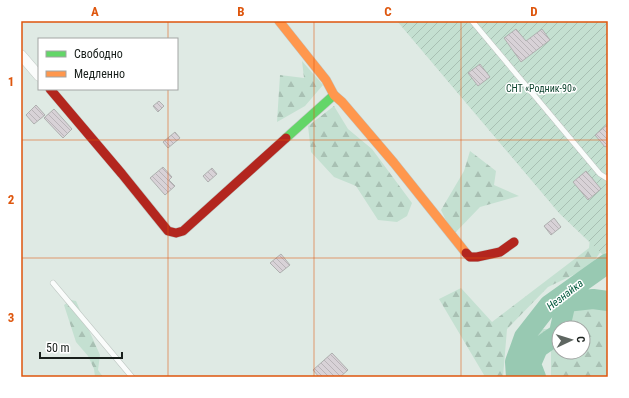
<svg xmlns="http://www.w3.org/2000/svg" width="629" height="398" viewBox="0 0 629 398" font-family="'Roboto Condensed',sans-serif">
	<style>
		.forest { fill: url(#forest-firs) }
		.garden { fill: url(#garden-furrows) }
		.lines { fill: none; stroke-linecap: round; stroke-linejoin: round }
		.river { stroke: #98c9b2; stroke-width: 20 }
		.building { fill: url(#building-back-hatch); stroke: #aeb0af }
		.lane-casing { stroke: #bfc7c3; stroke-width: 6 }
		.street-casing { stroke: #bfc7c3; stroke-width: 11 }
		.fast-casing { stroke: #bfc7c3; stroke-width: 10 }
		.slow-casing { stroke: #bfc7c3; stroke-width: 10 }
		.jam-casing { stroke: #bfc7c3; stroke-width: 10 }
		.lane { stroke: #fafcfb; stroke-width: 5 }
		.street { stroke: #fafcfb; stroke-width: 10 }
		.fast { stroke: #63d668; stroke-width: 9 }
		.slow { stroke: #ff974d; stroke-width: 9 }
		.jam { stroke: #b3261e; stroke-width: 9 }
		.grid { fill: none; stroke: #de560d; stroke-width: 1; stroke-opacity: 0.55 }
		.labels { text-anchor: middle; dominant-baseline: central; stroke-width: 3; stroke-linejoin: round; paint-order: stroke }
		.park-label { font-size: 10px; fill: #124732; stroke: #fff }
		.water-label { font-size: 11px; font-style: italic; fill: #075c3f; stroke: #fff }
		.neatline { fill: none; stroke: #de560d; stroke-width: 1.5 }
		.grid-label { font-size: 13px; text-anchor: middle; font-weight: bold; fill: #de560d }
	</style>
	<defs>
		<pattern id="forest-firs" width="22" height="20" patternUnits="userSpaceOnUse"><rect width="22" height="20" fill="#c4e0d1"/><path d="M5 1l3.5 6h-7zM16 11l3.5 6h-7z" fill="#a8c0b3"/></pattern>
		<pattern id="garden-furrows" width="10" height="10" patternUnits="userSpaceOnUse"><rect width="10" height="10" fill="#c4e0d1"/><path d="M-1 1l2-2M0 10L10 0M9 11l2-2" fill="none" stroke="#a8c0b3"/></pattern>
		<pattern id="building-back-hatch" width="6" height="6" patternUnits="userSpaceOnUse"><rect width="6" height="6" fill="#d8d2d7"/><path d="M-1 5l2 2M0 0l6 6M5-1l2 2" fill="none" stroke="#b9b4b8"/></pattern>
	</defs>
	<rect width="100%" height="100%" fill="#dfeae4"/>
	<!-- forest -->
	<path class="forest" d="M 302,61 L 323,85 L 305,106 L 277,122 L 280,75 L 304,78 Z
		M 334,106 L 348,129 L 372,149 L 412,203 L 407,216 L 397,222 L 378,220 L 356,186 L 334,177 L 311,152 L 308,126 Z
		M 470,151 L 496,171 L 494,185 L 519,196 L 480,207 L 453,235 L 441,210 L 464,171 Z
		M 592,220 L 608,241 L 590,267 L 548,287 L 507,329 L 503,377 L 483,377 L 484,375 L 439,299 L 461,288 L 492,322 L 589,248 Z
		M 71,300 L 76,301 L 100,355 L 98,370 L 103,377 L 95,377 L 94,369 L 88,356 L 76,342 L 64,305 Z
		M 569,309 L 608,309 L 608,377 L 551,377 L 551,349 L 522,359 L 538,329 L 559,329 L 559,352 L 583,352 L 583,328 L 573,328 Z"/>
	<!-- garden -->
	<path class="garden" d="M 397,21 L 608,21 L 608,250 L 603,255 L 559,213 Z"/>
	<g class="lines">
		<!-- river -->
		<path class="river" d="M 560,328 L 566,302 L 593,299 L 608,301
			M 516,377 L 515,362 L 524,337 L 549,305 L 608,263
			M 536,377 L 531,364 L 538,348 L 558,334 L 559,332"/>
	</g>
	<!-- building -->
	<path class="building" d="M 516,29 L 526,41 L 542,29 L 550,40 L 521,62 L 504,38 Z
		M 480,64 L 490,77 L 478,86 L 468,73 Z
		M 159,101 L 164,106 L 158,112 L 153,106 Z
		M 36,105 L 45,115 L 34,124 L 26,115 Z
		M 54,109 L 72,129 L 63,138 L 44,118 Z
		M 608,124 L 608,145 L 605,147 L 595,135 Z
		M 175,132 L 180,138 L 168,148 L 163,142 Z
		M 163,167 L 172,177 L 169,180 L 175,186 L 165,195 L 150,178 Z
		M 212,168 L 217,174 L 208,182 L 203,176 Z
		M 586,171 L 601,189 L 588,200 L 573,182 Z
		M 554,218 L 561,227 L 551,235 L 544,226 Z
		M 281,254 L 290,265 L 280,273 L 270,263 Z
		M 332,353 L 348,370 L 340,377 L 319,377 L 313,370 Z"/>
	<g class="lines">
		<!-- lane casing -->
		<g class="lane-casing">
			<path id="lane" d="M 472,21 L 600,174 L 608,179
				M 53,283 L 132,377"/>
		</g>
		<!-- street casing -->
		<g class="street-casing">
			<path id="street" d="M 21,55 L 39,76"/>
		</g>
		<!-- fast casing -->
		<g class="fast-casing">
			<path id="fast" d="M 286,138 L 334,95"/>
		</g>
		<!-- slow casing -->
		<g class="slow-casing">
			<path id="slow" d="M 279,21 L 326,80 L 334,95 L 342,102 L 394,163 L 466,253"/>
		</g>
		<!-- jam casing -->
		<g class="jam-casing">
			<path id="jam" d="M 50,89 L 122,174 L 168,231 L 176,233 L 183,231 L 286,138
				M 466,253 L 470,257 L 477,257 L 500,252 L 514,242"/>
		</g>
		<!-- lane -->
		<use href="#lane" class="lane"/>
		<!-- street -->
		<use href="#street" class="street"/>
		<!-- fast -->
		<use href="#fast" class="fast"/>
		<!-- slow -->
		<use href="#slow" class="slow"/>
		<!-- jam -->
		<use href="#jam" class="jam"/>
	</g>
	<!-- grid -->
	<path class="grid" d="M 168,21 L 168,39M 314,21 L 314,377M 461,21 L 461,377M 168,89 L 168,377M 21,140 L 608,140M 21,258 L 608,258"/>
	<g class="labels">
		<!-- park labels -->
		<g class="park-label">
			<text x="541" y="88">СНТ «Родник-90»</text>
		</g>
		<!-- water labels -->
		<g class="water-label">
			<text transform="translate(565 295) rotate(-38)">Незнайка</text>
		</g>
	</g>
	<!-- border -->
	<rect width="629" height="398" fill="none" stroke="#ffffff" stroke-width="44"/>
	<!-- legend -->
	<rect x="38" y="38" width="140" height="52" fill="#ffffff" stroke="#a3a5a4"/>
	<rect x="46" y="51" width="20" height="6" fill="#63d668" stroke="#a3a5a4"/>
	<text x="74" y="58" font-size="12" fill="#181f1b">Свободно</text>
	<rect x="46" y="71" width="20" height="6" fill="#ff974d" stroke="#a3a5a4"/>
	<text x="74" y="78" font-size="12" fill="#181f1b">Медленно</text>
	<!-- north arrow -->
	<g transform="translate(571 340) rotate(86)"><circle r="19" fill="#ffffff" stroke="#a3a5a4"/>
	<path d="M0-3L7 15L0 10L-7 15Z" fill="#5e6661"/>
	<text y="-6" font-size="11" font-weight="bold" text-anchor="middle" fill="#181f1b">С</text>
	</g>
	<!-- scale -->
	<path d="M40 352v6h82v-6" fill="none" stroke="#181f1b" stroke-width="2"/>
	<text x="46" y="352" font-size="12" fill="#181f1b" stroke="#ffffff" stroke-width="3" paint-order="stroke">50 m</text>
	<rect x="22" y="22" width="585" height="354" class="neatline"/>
	<g class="grid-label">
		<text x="95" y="16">A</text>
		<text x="241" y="16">B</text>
		<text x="388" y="16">C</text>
		<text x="534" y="16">D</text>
		<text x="11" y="86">1</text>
		<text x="11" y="204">2</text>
		<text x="11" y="322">3</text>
	</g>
</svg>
